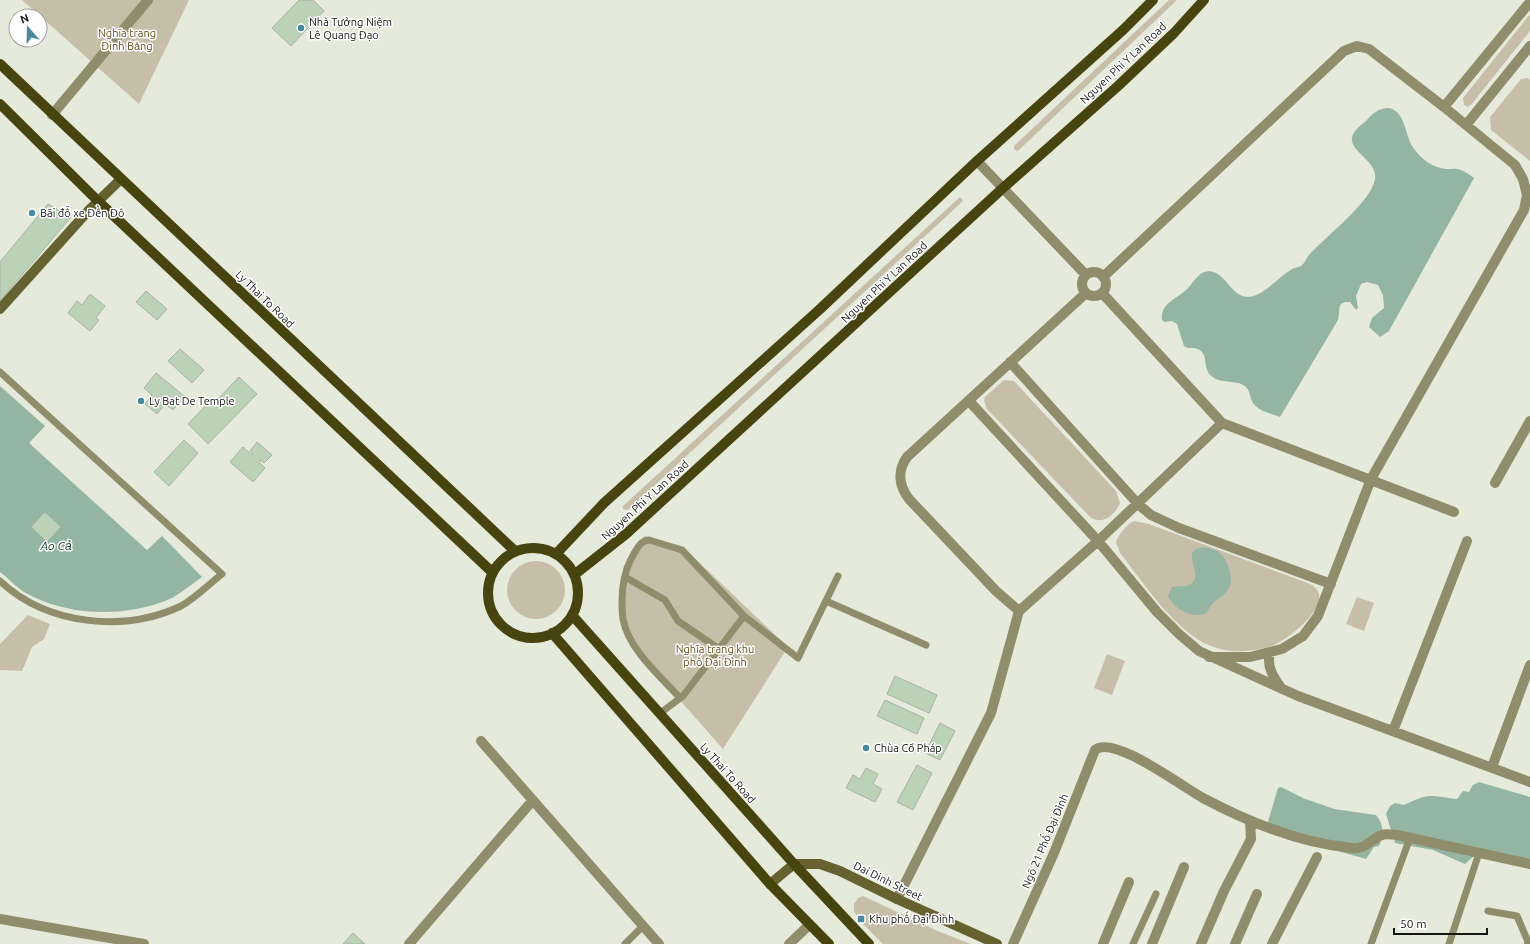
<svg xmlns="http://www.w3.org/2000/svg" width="1530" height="944" viewBox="0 0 1530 944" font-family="Ubuntu,sans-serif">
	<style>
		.green { fill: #c7beaa }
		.water { fill: #95b5a3 }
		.building { fill: #bbd2b7; stroke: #a7b2a6 }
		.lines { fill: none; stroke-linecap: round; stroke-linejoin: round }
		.lane { stroke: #908d6c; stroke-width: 7 }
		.street { stroke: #908d6c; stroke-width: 10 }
		.secondary { stroke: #666230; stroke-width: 10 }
		.primary { stroke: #48440f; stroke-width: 10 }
		.poi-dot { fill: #488a9b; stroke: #fff; stroke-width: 1.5 }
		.labels { text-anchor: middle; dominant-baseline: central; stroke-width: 3; stroke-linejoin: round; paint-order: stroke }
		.poi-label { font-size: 11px; fill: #151712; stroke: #fff; text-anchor: start }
		.park-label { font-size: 11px; fill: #67521f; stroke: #fff }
		.street-label { font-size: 11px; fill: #151712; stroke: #fff }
		.water-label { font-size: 12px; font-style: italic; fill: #0b3724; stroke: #fff }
	</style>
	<rect width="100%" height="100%" fill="#e5eadb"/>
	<!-- green -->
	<path class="green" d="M 22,0 L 189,0 L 139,104 Z
		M 1169,0 L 1177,0 L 1020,149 L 1017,151 L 1014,149 L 1014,146 Z
		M 1530,14 L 1530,31 L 1471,105 L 1468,107 L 1464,105 L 1463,98 Z
		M 1528,78 L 1530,80 L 1530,161 L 1491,130 L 1490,117 L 1521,79 Z
		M 960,197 L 963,200 L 962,202 L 630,508 L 627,510 L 623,509 L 623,506 Z
		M 1004,380 L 1014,381 L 1116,491 L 1120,503 C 1115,515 1102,526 1090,517 L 987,409 L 984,401 L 985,397 Z
		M 1134,521 L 1149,524 L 1310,584 C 1340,600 1289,639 1274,645 C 1255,652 1230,654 1211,646 C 1176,633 1143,582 1120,553 L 1116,542 C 1119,534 1126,525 1134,521 Z
		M 644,536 L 683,547 L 788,647 L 723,749 L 632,646 L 624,632 L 621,581 L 624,566 Z
		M507 590a29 29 0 1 1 58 0a29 29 0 1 1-58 0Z
		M 1357,597 L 1374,603 L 1364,631 L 1346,624 Z
		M 28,615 L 50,624 L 44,639 L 32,647 L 22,671 L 0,670 L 0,644 Z
		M 1107,654 L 1125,661 L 1112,695 L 1094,688 Z
		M 863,896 L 940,932 L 971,944 L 883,944 L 859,920 L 854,911 L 854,904 L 858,898 Z"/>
	<!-- water -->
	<path class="water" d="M 1389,108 C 1407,112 1404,137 1415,150 C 1422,160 1434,168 1446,169 C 1451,169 1457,168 1461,170 C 1466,172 1470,175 1474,178 L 1389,331 L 1380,337 L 1369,327 L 1372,318 L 1384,308 L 1383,295 L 1378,285 L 1367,282 L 1361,284 L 1356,296 L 1358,308 L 1356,310 L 1350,302 C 1335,301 1341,311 1338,320 L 1280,417 C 1272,414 1258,411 1253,403 C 1250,398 1250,391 1246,387 C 1238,380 1225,383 1216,379 C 1201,372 1209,358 1201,351 C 1196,346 1189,350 1184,346 L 1177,324 L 1172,321 L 1165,322 L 1162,320 C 1160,303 1177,299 1187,289 C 1195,281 1201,266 1216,273 C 1228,279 1234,298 1249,297 C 1265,295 1278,277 1292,269 C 1295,267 1299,268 1302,265 C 1306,262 1306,258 1309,255 C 1325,237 1366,206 1374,183 C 1382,162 1349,153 1352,137 C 1354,130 1361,125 1366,121 C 1372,114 1378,108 1389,108 Z
		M 0,386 L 45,426 L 29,443 L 147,550 L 162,536 L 202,577 C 192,584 182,592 172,598 C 127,618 69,617 26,593 C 17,588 8,578 0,572 Z
		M 1202,547 C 1207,548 1213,548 1217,551 C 1228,558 1236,580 1227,591 C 1220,601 1213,598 1207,613 C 1192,619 1175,610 1168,596 L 1172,587 C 1178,585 1185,588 1191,584 C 1201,576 1190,562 1192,553 L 1196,549 Z
		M 1479,782 L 1530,797 L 1530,868 L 1475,855 L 1465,864 L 1433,850 L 1395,843 L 1386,814 L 1390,806 L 1395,803 L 1404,805 C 1429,793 1429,795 1457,799 L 1463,791 L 1469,792 L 1473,785 Z
		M 1281,787 L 1303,798 L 1334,809 L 1376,815 C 1384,824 1384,836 1379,846 L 1374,847 L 1366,859 L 1291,838 L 1266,828 L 1278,788 Z"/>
	<!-- building -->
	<path class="building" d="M 299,0 L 313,0 L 324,11 L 291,46 L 272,28 Z
		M 48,204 L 71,217 L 0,301 L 0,262 Z
		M 146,291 L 167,309 L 157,320 L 136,302 Z
		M 90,294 L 105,306 L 96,318 L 99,320 L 90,331 L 68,313 L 77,301 L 82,305 Z
		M 180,349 L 204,370 L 192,383 L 168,361 Z
		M 156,373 L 184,396 L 173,410 L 165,404 L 157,414 L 145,404 L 152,395 L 144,388 Z
		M 239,377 L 257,394 L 208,444 L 188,424 L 213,398 L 216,401 Z
		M 184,440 L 198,453 L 169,486 L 154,472 Z
		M 257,442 L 272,455 L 264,463 L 260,460 L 259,462 L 265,468 L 253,482 L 230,462 L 243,447 L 252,455 L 253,454 L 250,451 Z
		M 45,512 L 61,527 L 47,542 L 31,527 Z
		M 895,676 L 937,695 L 929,713 L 887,694 Z
		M 885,700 L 924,718 L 917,734 L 877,716 Z
		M 940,723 L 955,731 L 940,760 L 925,753 Z
		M 917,765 L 932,773 L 913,810 L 897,802 Z
		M 866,768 L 878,774 L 873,784 L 882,789 L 875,802 L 846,788 L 853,775 L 860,779 Z
		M 353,933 L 365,944 L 343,944 Z"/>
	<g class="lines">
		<!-- lane -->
		<path class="lane" d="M 0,372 L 222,574 C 209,584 196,598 181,606 C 124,633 47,625 0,581
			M 625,577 L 665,600 L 678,621 L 719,649
			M 826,601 L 926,645
			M 680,698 C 661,677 628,649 623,619 C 622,613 622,607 622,601 C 622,587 625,571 631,559 C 636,551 639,541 649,540 L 682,550 L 744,616
			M 659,714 L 683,696 L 744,616 L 798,658 L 838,576
			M 1488,911 L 1517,916 L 1529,944
			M 625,944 L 643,926
			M 1133,944 L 1156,894
			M 1371,944 L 1410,838
			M 1449,944 L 1479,853"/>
		<!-- street -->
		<path class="street" d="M 1444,107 L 1530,2
			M 52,115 L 148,0
			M 1466,125 L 1530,46
			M 977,161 L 1086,275
			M1082 284a12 12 0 1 1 24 0a12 12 0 1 1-24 0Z
			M 1103,277 L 1344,51 L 1357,46 L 1369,49 L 1444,107 L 1515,165 L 1523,179 L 1527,195 L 1524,210 L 1371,479 L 1318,616 L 1303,636 L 1282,649 L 1250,657 L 1209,657
			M 1102,293 L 1222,423 L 1454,512
			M 1010,362 L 1138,504 L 1151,515 L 1179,528 L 1331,584
			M 969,401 L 1098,541 L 1157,612 L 1179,634 L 1199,651 L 1298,696 L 1530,782
			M 1495,483 L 1530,421
			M 1019,611 L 996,591 L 909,499 C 899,486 897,471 907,457 L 1086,293
			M 1270,653 C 1266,667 1274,678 1282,689
			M 1393,731 L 1467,541
			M 481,741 L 659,944
			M 1492,767 L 1530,665
			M 897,899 L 991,713 L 1019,611 L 1098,541 L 1222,423
			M 0,919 L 144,944
			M 409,944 L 533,800
			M 789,944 L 809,925
			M 1013,944 L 1054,853 L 1095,750 C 1113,734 1184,788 1203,798 C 1248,822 1300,843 1352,848 C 1365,850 1371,839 1382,835 C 1386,833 1392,835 1397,835 L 1530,864
			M 1103,944 L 1129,882
			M 1152,944 L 1184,867
			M 1201,944 L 1224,891 L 1251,839 L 1250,821
			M 1235,944 L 1257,894
			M 1272,944 L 1317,857
			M 1529,944 L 1530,942"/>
		<!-- secondary -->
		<path class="secondary" d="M 0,309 L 89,210 L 121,179
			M 770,884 L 794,864 L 820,864 L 840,871 L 897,899 L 997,944"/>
		<!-- primary -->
		<path class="primary" d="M 0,64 L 515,551
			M 0,104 L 98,201 L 492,572
			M488 593a45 45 0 1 1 90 0a45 45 0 1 1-90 0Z
			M 556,554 L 604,503 L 819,310 L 977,161 L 1123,30 L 1153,0
			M 574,575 L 626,534 L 1003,188 L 1118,86 L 1174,33 L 1204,0
			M 572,615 L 794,864 L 869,944
			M 552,633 L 770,884 L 829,944"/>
	</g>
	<!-- markers -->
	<g class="poi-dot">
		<circle cx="301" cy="28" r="4"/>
		<circle cx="32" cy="213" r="4"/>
		<circle cx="141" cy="401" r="4"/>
		<circle cx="866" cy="748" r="4"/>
		<rect x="857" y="915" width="8" height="8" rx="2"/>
	</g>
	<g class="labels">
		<!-- poi labels -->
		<g class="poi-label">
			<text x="309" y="22">Nhà Tưởng Niệm<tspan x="309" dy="13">Lê Quang Đạo</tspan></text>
			<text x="40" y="213">Bãi đỗ xe Đền Đô</text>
			<text x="149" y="401">Ly Bat De Temple</text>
			<text x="874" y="748">Chùa Cổ Pháp</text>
			<text x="869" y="919">Khu phố Đại Đình</text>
		</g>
		<!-- park labels -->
		<g class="park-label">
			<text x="127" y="33">Nghĩa trang<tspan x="127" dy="13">Đình Bảng</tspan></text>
			<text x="715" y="649">Nghĩa trang khu<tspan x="715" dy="13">phố Đại Đình</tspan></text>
		</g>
		<!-- street labels -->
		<g class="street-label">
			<text transform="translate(1123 63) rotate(-43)">Nguyen Phi Y Lan Road</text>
			<text transform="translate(884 282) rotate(-43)">Nguyen Phi Y Lan Road</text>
			<text transform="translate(265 299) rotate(44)">Ly Thai To Road</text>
			<text transform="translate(645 500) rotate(-42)">Nguyen Phi Y Lan Road</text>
			<text transform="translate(728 773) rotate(48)">Ly Thai To Road</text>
			<text transform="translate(1045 841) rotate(-67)">Ngõ 21 Phố Đại Đình</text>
			<text transform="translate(888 881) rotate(26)">Dai Dinh Street</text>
		</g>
		<!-- water labels -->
		<g class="water-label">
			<text x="56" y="545">Ao Cả</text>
		</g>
	</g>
	<!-- north arrow -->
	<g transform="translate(28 28) rotate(340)"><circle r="19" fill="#ffffff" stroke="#a1a2a0"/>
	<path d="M0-3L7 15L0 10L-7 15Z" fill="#488a9b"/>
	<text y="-6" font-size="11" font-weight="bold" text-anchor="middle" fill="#151712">N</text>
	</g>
	<!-- scale -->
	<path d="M1394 928v6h93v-6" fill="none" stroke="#151712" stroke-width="2"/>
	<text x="1400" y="928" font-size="12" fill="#151712" stroke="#ffffff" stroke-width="3" paint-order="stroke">50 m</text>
</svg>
